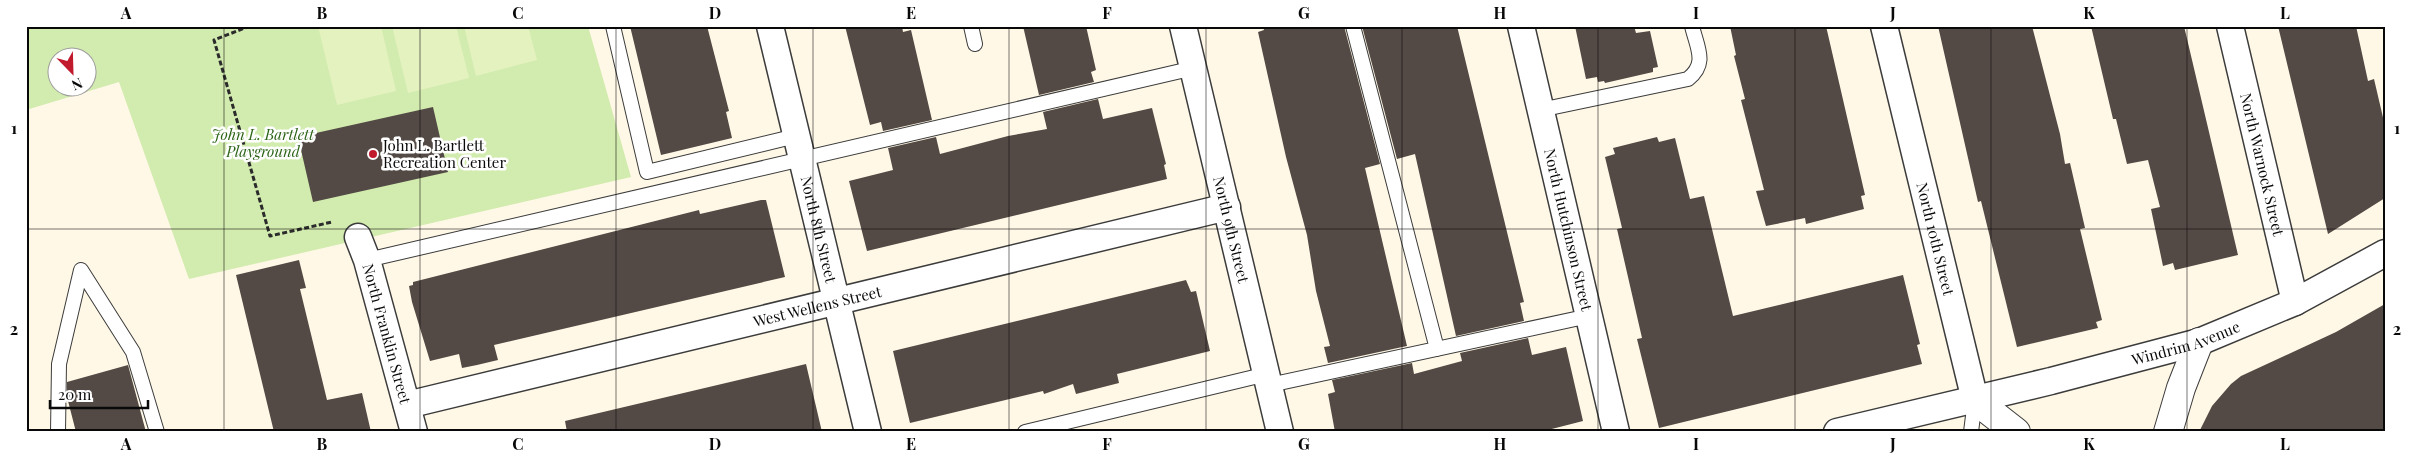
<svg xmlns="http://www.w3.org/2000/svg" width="2411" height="458" viewBox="0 0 2411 458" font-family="'Playfair Display',serif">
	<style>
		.green { fill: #d2ebae; fill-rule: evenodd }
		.pitch { fill: #e4f2c0 }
		.building { fill: #534a45 }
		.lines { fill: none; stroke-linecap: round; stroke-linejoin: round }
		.service-casing { stroke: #3c3c3c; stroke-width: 16 }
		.minor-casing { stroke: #3c3c3c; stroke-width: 29 }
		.tertiary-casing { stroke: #3c3c3c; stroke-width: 30 }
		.path { stroke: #2b2b2b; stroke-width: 3; stroke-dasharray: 5 2.5; stroke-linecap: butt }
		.service { stroke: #fff; stroke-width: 14 }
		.minor { stroke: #fff; stroke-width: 26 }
		.tertiary { stroke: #fff; stroke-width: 28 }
		.grid { fill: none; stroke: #090909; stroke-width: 1; stroke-opacity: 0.55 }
		.poi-dot { fill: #c11a2d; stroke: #fff; stroke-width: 2 }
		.labels { text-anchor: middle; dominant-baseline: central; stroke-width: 5; stroke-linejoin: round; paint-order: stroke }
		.park-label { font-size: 15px; font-style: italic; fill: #2c6417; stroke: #fff }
		.poi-label { font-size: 15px; fill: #090909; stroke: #fff; text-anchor: start }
		.street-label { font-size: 15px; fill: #090909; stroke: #fff }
		.neatline { fill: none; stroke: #090909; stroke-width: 2 }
		.grid-label { font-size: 16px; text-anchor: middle; font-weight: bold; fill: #090909 }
	</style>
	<rect width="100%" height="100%" fill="#fff8e6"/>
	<!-- green -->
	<path class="green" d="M 26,26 L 588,26 L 631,177 L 189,279 L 119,82 L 26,110 ZM 58,58 L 88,58 L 88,88 L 58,88 Z"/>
	<!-- pitch -->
	<path class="pitch" d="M 318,26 L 381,26 L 396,91 L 337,105 Z
		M 392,26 L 456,26 L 469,78 L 408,93 Z
		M 464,26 L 528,26 L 537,60 L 476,76 Z"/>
	<!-- building -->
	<path class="building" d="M 630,26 L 707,26 L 729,111 L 726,112 L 732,138 L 661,155 Z
		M 845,26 L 902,26 L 903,32 L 911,30 L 932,120 L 883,131 L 881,122 L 870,125 Z
		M 1023,26 L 1086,26 L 1096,70 L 1091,72 L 1094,82 L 1039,95 Z
		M 1263,26 L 1344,26 L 1380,164 L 1365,168 L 1407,346 L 1328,363 L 1324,347 L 1330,346 L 1316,291 L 1307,235 L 1286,157 L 1258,32 L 1264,30 Z
		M 1362,26 L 1457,26 L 1524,302 L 1520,303 L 1524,321 L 1456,336 L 1415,154 L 1397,159 Z
		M 1575,26 L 1634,26 L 1636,33 L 1650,31 L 1658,67 L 1653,68 L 1653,72 L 1605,83 L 1604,81 L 1598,82 L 1597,77 L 1586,79 Z
		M 1730,26 L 1826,26 L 1865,195 L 1861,196 L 1864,209 L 1806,224 L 1805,218 L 1766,226 L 1756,191 L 1764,190 L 1741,100 L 1745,99 L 1734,56 L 1736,55 Z
		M 1938,26 L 2032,26 L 2060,134 L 2065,164 L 2070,163 L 2085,228 L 2080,229 L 2102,320 L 2096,322 L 2098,328 L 2017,347 L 1981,201 L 1978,202 Z
		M 2091,26 L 2184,26 L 2238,255 L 2175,270 L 2173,263 L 2163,266 L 2151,209 L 2160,207 L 2148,160 L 2127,164 L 2116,119 L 2113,119 Z
		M 2278,26 L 2356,26 L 2368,81 L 2374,79 L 2385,126 L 2385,198 L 2328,234 Z
		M 1098,99 L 1103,119 L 1152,108 L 1166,164 L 1164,165 L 1167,179 L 867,251 L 849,181 L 893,170 L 888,148 L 936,137 L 940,154 L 1008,136 L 1047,129 L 1043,112 Z
		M 433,107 L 448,172 L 313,202 L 298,137 Z
		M 1657,137 L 1659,142 L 1675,138 L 1690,199 L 1704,196 L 1733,316 L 1903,275 L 1920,344 L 1917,345 L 1922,364 L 1659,428 L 1637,339 L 1642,338 L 1617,229 L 1622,228 L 1605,157 L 1615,154 L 1613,148 Z
		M 761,200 L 766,200 L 785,277 L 494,345 L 498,360 L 477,365 L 462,368 L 459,354 L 430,361 L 412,302 L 409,286 L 413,285 L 413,282 L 699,210 L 700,214 Z
		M 299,260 L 306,288 L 300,289 L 327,400 L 362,393 L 371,432 L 274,432 L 236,275 Z
		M 1186,280 L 1191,292 L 1196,291 L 1210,351 L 1117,374 L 1119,383 L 1076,394 L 1073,384 L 1044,394 L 1043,391 L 910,423 L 893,351 Z
		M 2385,304 L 2385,432 L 2199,432 L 2212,406 L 2231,384 L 2241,376 L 2336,332 Z
		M 1528,338 L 1532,355 L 1566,347 L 1583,421 L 1540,432 L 1335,432 L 1328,394 L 1335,392 L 1332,380 L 1412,363 L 1414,374 L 1462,361 L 1460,353 Z
		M 806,364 L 822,432 L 567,432 L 565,421 Z
		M 128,365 L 146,432 L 76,432 L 67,397 L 67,382 Z"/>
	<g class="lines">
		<!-- service casing -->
		<g class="service-casing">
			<path id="service" d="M 613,26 L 647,172 L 796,136
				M 971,26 L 975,44
				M 1353,26 L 1437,349
				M 1540,110 L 1688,79 C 1708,63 1697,48 1692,26
				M 367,260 L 1194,68
				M 1270,385 L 1589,316
				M 58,432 L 59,364 L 81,270 L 133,352 L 157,432
				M 1025,432 L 1267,374
				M 1971,432 L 1975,400"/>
		</g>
		<!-- minor casing -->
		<g class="minor-casing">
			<g id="minor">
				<path id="s1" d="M 770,26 L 868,432"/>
				<path id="s2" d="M 1183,26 L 1280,432"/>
				<path id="s3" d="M 1521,26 L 1616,432"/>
				<path id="s4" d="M 1884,26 L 1975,400"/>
				<path id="s5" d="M 2230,26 L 2295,302"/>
				<path id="s6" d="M 358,237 L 367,260 L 414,432"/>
				<path id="s7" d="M 407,405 L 1227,207"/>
				<path id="s8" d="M 1837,432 L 2051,381 L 2199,342 L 2295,302 L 2385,253"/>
			</g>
		</g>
		<!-- tertiary casing -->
		<g class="tertiary-casing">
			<path id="tertiary" d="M 1975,400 L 2016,432
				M 2168,432 L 2181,388 L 2199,342"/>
		</g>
		<!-- path -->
		<path class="path" d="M 250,26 L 214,40 L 270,236 L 332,222"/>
		<!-- service -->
		<use href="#service" class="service"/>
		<!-- minor -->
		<use href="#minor" class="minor"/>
		<!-- tertiary -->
		<use href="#tertiary" class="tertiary"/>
	</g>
	<!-- grid -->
	<path class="grid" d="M 224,26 L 224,432M 420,26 L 420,432M 616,26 L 616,432M 813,26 L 813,432M 1009,26 L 1009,432M 1206,26 L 1206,432M 1402,26 L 1402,432M 1598,26 L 1598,432M 1795,26 L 1795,432M 1991,26 L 1991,432M 2187,26 L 2187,432M 26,229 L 2385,229"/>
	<!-- markers -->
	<circle class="poi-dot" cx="373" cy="154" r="5"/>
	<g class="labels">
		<!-- park labels -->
		<g class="park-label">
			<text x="263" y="134">John L. Bartlett<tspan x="263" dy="17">Playground</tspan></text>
		</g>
		<!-- poi labels -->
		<g class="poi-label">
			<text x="383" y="145">John L. Bartlett<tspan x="383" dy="17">Recreation Center</tspan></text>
		</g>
		<!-- street labels -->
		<g class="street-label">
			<text stroke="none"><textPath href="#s5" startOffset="142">North Warnock Street</textPath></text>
			<text stroke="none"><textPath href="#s1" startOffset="209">North 8th Street</textPath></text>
			<text stroke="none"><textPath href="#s2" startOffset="209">North 9th Street</textPath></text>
			<text stroke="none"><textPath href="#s3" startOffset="209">North Hutchinson Street</textPath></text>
			<text stroke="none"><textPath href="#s4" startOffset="219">North 10th Street</textPath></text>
			<text stroke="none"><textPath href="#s7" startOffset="422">West Wellens Street</textPath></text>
			<text stroke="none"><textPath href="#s6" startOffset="101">North Franklin Street</textPath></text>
			<text stroke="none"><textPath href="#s8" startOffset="360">Windrim Avenue</textPath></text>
		</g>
	</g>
	<!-- border -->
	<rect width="2411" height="458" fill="none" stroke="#ffffff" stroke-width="55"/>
	<!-- north arrow -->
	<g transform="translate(72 72) rotate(157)"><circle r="24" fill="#ffffff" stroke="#9d9d9d"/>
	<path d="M0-4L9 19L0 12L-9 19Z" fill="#c11a2d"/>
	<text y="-8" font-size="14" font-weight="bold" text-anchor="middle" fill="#090909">N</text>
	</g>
	<!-- scale -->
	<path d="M50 400v8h98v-8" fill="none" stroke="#090909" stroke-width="2.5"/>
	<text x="58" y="400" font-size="15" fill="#090909" stroke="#ffffff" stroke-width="4" paint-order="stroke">20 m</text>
	<rect x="28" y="28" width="2356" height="402" class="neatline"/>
	<g class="grid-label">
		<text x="126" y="19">A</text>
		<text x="322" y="19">B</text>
		<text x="518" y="19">C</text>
		<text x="715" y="19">D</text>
		<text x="911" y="19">E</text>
		<text x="1107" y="19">F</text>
		<text x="1304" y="19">G</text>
		<text x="1500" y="19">H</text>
		<text x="1696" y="19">I</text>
		<text x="1893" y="19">J</text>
		<text x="2089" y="19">K</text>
		<text x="2285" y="19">L</text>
		<text x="14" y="134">1</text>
		<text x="2397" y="134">1</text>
		<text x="14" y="335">2</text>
		<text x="2397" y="335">2</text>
		<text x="126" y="450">A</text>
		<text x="322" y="450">B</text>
		<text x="518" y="450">C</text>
		<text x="715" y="450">D</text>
		<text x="911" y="450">E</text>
		<text x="1107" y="450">F</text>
		<text x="1304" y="450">G</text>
		<text x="1500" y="450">H</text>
		<text x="1696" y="450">I</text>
		<text x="1893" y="450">J</text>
		<text x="2089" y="450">K</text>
		<text x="2285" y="450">L</text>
	</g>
</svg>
